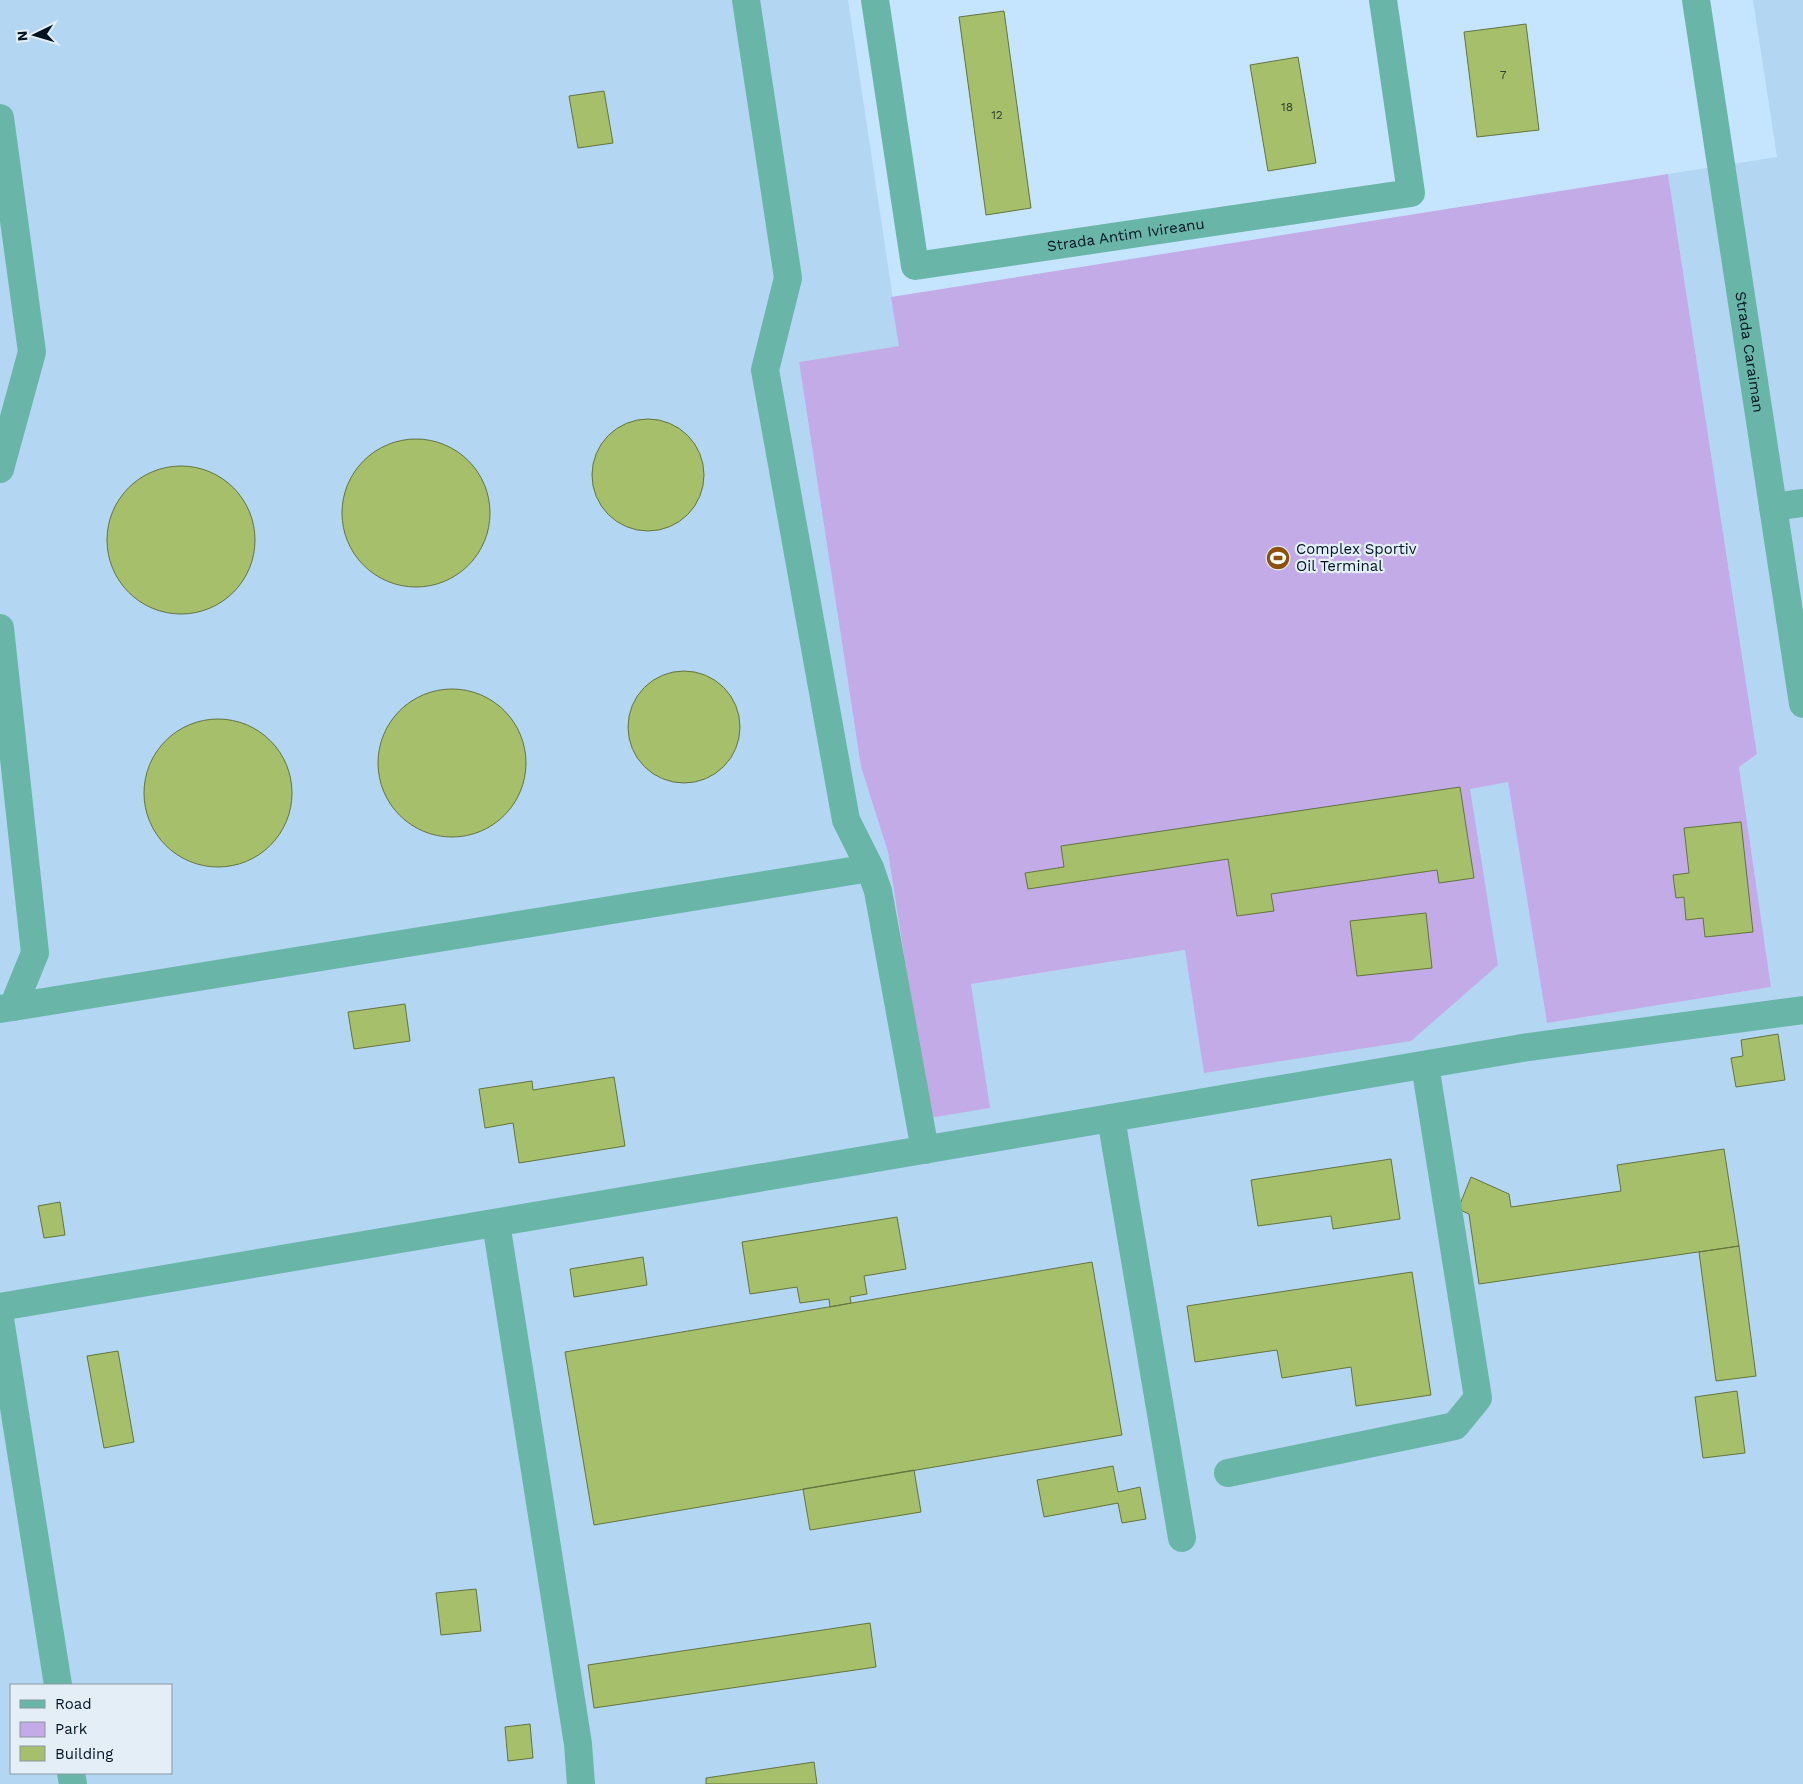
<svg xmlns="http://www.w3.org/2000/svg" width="1803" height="1784" viewBox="0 0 1803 1784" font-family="'Work Sans',sans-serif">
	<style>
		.built { fill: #b3d6f2; fill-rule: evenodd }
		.green { fill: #c2abe6 }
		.building { fill: #a6bf6a; stroke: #64743e }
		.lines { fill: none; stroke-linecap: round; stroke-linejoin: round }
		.minor { stroke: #69b6a9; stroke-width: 28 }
		.labels { text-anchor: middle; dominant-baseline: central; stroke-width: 4.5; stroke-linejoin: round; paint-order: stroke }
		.number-label { font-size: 12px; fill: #2b3f34 }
		.street-label { font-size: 15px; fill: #021422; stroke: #e4eef7 }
		.poi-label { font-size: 15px; fill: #021422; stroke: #e4eef7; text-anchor: start }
	</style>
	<rect width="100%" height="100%" fill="#c5e4fd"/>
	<!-- built -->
	<path class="built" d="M 0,0 L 848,0 L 900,346 L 799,362 L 861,767 L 888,852 L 929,1117 L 989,1108 L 970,984 L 1185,950 L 1498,965 L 1469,788 L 1508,782 L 1547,1023 L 1771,987 L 1739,767 L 1757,754 L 1668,174 L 1777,157 L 1753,0 L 1803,0 L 1803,1784 L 0,1784 ZM 11,1685 L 171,1685 L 171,1773 L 11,1773 Z"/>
	<!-- green -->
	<path class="green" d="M 1668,174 L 1757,754 L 1739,767 L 1771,987 L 1547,1023 L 1508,782 L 1470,789 L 1498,965 L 1411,1041 L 1204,1073 L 1185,950 L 971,984 L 990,1108 L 929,1118 L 888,852 L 861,767 L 799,362 L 899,346 L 891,297 Z"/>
	<!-- building -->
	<path class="building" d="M 1004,11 L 1031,208 L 986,215 L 959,17 Z
		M 1526,24 L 1539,130 L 1477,137 L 1464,32 Z
		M 1298,57 L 1316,163 L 1268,171 L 1250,65 Z
		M 604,91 L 613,143 L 578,148 L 569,96 Z
		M592 475a56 56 0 1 1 112 0a56 56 0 1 1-112 0Z
		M342 513a74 74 0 1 1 148 0a74 74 0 1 1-148 0Z
		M107 540a74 74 0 1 1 148 0a74 74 0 1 1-148 0Z
		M628 727a56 56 0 1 1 112 0a56 56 0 1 1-112 0Z
		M378 763a74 74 0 1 1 148 0a74 74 0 1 1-148 0Z
		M144 793a74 74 0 1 1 148 0a74 74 0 1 1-148 0Z
		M 1460,787 L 1474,878 L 1439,883 L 1437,870 L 1271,894 L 1274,911 L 1237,916 L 1228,859 L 1028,889 L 1025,873 L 1064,867 L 1061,846 Z
		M 1741,822 L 1753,932 L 1705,937 L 1703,918 L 1686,920 L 1684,897 L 1676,898 L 1673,875 L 1689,873 L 1684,828 Z
		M 1426,913 L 1432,968 L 1357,976 L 1350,921 Z
		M 405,1004 L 410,1041 L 354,1049 L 348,1012 Z
		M 1778,1034 L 1785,1080 L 1736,1087 L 1731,1058 L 1743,1056 L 1741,1040 Z
		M 614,1077 L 625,1146 L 519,1163 L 513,1123 L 485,1128 L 479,1089 L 532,1081 L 533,1090 Z
		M 1724,1149 L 1739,1246 L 1479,1284 L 1469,1214 L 1458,1209 L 1471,1177 L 1509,1194 L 1511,1207 L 1621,1191 L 1617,1165 Z
		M 1391,1159 L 1400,1219 L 1333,1229 L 1331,1216 L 1258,1226 L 1251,1180 Z
		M 60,1202 L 65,1235 L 44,1238 L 38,1206 Z
		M 897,1217 L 906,1269 L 864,1276 L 867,1294 L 850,1297 L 851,1303 L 830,1307 L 829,1299 L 800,1303 L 797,1287 L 750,1294 L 742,1242 Z
		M 1739,1246 L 1756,1376 L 1716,1381 L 1699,1252 Z
		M 643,1257 L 647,1285 L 574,1297 L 570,1269 Z
		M 1092,1262 L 1122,1435 L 594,1525 L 565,1352 Z
		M 1412,1272 L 1431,1395 L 1356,1406 L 1351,1367 L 1282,1378 L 1277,1350 L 1195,1362 L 1187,1306 Z
		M 118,1351 L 134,1442 L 104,1448 L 87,1356 Z
		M 1737,1391 L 1745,1453 L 1703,1458 L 1695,1397 Z
		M 1113,1466 L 1118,1492 L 1140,1487 L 1146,1519 L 1122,1523 L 1118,1503 L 1044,1517 L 1037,1480 Z
		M 914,1470 L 921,1512 L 810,1530 L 803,1489 Z
		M 476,1589 L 481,1631 L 441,1635 L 436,1593 Z
		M 870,1623 L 876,1667 L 594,1708 L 588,1665 Z
		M 530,1724 L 533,1758 L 508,1761 L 505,1727 Z
		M 814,1762 L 817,1784 L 706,1784 L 706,1778 Z"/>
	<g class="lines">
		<!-- minor -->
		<g class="minor">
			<path id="s1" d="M 875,0 L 915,266 L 1411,193 L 1383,0"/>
			<path id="s2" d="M 1696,0 L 1803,704"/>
			<path d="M 0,118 L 32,352 L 0,469"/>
			<path d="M 1773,507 L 1803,503"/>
			<path d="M 0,628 L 35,953 L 13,1007 L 0,1009"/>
			<path d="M 870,868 L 878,891 L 925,1150"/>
			<path d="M 13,1007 L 870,868 L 846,820 L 765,370 L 788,278 L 746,0"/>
			<path d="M 1111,1118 L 1182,1538"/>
			<path d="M 496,1223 L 578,1744 L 581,1784"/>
			<path d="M 0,1307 L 1528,1047 L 1803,1010"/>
			<path d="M 0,1319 L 58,1685"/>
			<path d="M 1228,1473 L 1455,1426 L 1478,1398 L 1425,1065"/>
			<path d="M 71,1773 L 73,1784"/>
		</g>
	</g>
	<!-- icons -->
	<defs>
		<g id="stadium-disc" transform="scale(1.25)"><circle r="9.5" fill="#8c520d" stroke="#e4eef7"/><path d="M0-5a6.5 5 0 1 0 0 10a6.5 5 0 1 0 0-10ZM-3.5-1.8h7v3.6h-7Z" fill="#fff"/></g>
	</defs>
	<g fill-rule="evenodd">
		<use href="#stadium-disc" x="1278" y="558"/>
	</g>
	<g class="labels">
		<!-- number labels -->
		<g class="number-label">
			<text x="1503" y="75">7</text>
			<text x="1287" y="107">18</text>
			<text x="997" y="115">12</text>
		</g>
		<!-- street labels -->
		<g class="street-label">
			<text stroke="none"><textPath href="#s1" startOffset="482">Strada Antim Ivireanu</textPath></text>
			<text stroke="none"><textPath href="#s2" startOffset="356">Strada Caraiman</textPath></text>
		</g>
		<!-- poi labels -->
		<g class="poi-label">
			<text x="1296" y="549">Complex Sportiv<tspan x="1296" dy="17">Oil Terminal</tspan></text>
		</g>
	</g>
	<!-- legend -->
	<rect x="10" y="1684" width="162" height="90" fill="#e4eef7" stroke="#8a97a2"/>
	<rect x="20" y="1700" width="25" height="8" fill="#69b6a9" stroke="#8a97a2"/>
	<text x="55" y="1709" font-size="15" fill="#021422">Road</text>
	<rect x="20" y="1722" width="25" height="15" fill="#c2abe6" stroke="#8a97a2"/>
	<text x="55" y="1734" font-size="15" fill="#021422">Park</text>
	<rect x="20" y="1746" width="25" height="15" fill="#a6bf6a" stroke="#8a97a2"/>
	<text x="55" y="1759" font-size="15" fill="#021422">Building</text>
	<!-- north arrow -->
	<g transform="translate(35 35) rotate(265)" stroke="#e4eef7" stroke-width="4" paint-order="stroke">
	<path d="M0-4L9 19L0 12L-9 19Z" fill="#021422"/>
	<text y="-8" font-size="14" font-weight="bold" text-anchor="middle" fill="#021422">N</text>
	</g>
</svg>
